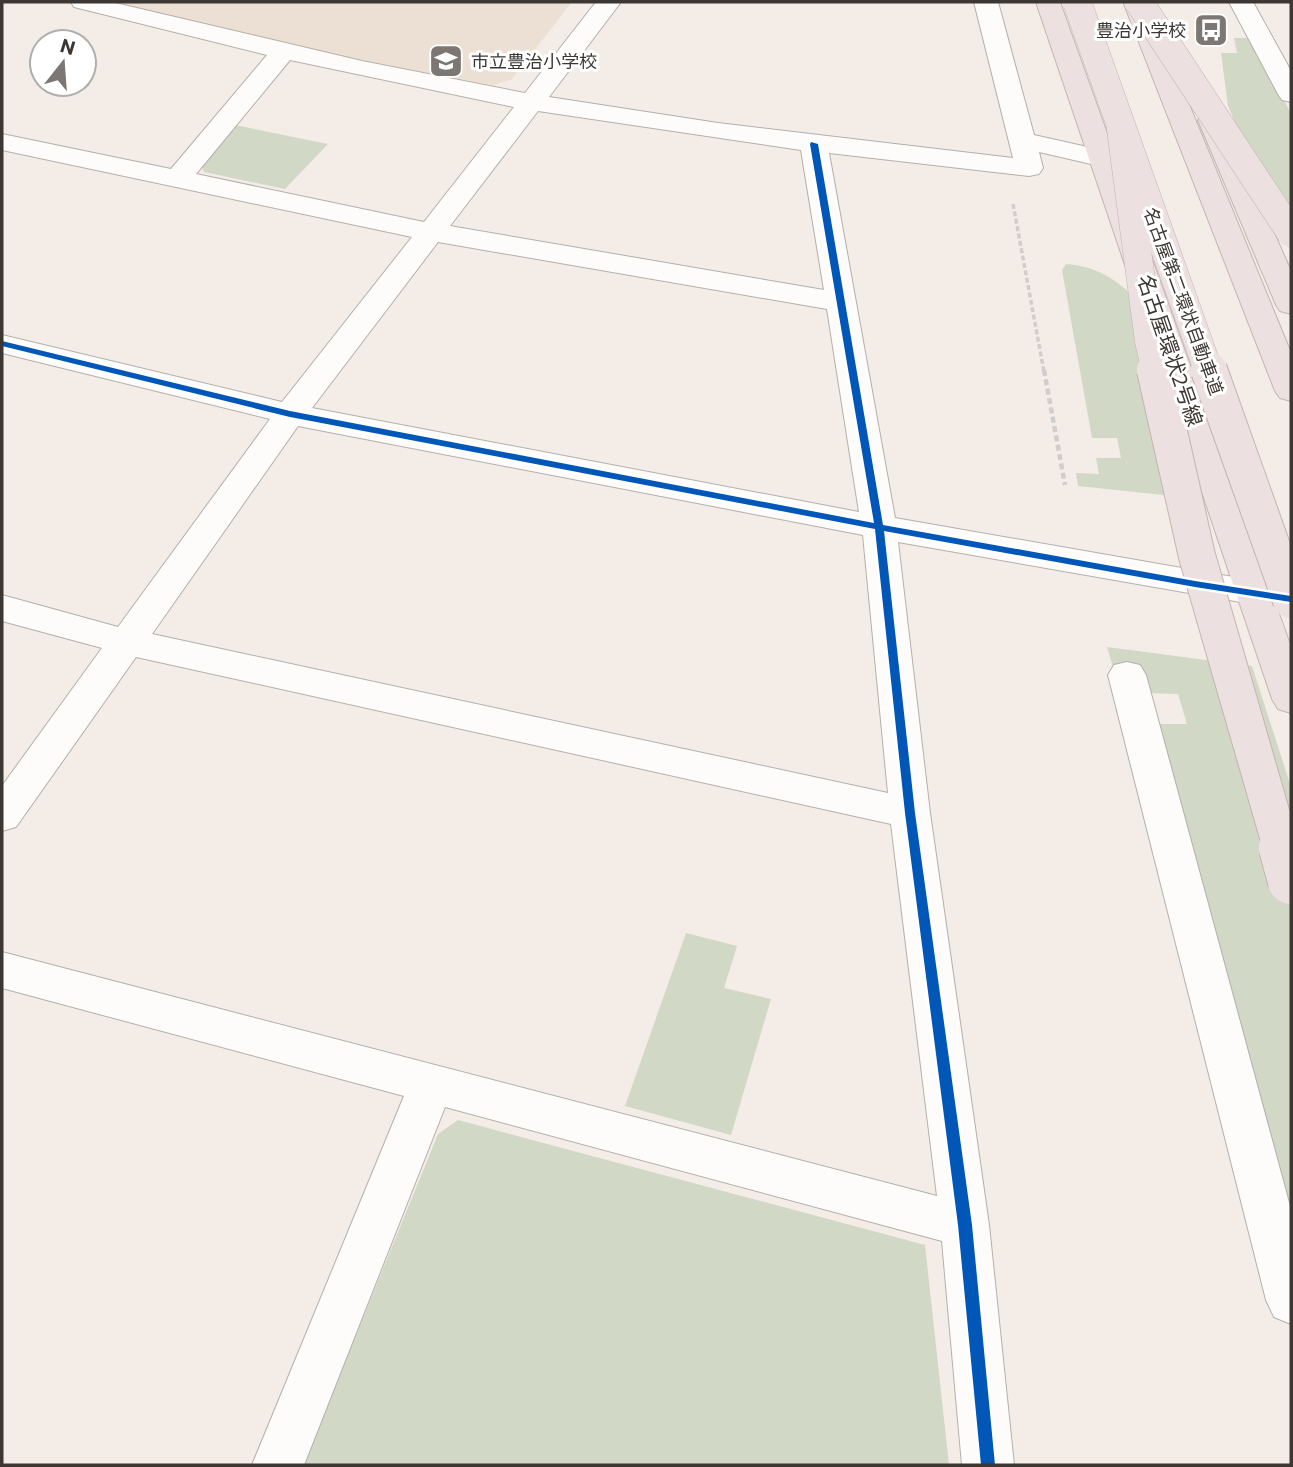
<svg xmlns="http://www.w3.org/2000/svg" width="1293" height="1467" viewBox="0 0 1293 1467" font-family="Commissioner,'Noto Sans JP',sans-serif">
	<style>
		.built { fill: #ecdfd4 }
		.green { fill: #d1d8c6 }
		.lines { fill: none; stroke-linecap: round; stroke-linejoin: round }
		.minor-casing { stroke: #b4afaa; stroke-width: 2 }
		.highway-casing { stroke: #c3b4b2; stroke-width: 2 }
		.path-far1 { stroke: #d0cdcb; stroke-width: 3.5; stroke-dasharray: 5 2.5; stroke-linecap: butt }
		.path { stroke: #d0cdcb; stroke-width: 4.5; stroke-dasharray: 6 3.5; stroke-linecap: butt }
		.minor { fill: #fdfcfb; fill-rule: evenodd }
		.highway { fill: #ede0e1; fill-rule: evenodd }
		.highway-bridge-far2-casing { stroke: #c3b4b2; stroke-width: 29; stroke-linecap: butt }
		.highway-bridge-far1-casing { stroke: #c3b4b2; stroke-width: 38; stroke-linecap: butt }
		.highway-bridge-casing { stroke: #c3b4b2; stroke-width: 48; stroke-linecap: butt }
		.highway-bridge-far2 { stroke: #ede0e1; stroke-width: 28 }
		.highway-bridge-far1 { stroke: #ede0e1; stroke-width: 36 }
		.highway-bridge { stroke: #ede0e1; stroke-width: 46 }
		.cycleway-casing { stroke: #fff; stroke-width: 5 }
		.cycleway { fill: #0057b8; fill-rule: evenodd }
		.labels { text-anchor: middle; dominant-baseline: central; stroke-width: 6; stroke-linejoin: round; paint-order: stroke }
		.far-poi-label { font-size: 18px; fill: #3c3733; stroke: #fff; text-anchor: end }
		.far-street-label { font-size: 18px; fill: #3c3733; stroke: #fff }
		.street-label { font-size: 21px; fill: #3c3733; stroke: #fff }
	</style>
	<rect width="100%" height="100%" fill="#f4ede7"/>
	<!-- built -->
	<path class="built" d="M 104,2 L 572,2 L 511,80 L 493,85 L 262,41 Z"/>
	<!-- green -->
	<path class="green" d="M 1234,38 L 1253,38 L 1291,114 L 1291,252 L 1228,106 L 1221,53 L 1237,53 Z
		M 235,125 L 328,144 L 285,189 L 204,172 L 201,165 Z
		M 1066,264 C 1095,266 1118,279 1137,301 L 1201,499 L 1078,486 L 1076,473 L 1099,474 L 1096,458 L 1121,458 L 1117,438 L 1092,438 L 1062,270 Z
		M 1107,647 L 1252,666 L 1291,787 L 1291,1253 L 1154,724 L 1187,724 L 1178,694 L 1145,693 L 1113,667 Z
		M 686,933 L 737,946 L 724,988 L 771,999 L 731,1135 L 625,1106 Z
		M 458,1120 L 925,1245 L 949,1465 L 303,1465 L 438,1134 Z"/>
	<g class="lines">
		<!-- minor casing -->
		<g class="minor-casing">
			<path id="minor" d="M 71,2 L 111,2 L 362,61 L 525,93 L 596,2 L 621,2 L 549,97 L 718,123 L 1013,158 L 974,2 L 998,2 L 1034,135 L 1114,153 L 1118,159 L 1114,165 L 1104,167 L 1039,152 L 1043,168 L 1039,174 L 1029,176 L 829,153 L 895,518 L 1291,587 L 1291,609 L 1286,610 L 898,542 L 930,813 L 989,1225 L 1014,1465 L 962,1465 L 942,1241 L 445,1107 L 304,1465 L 252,1465 L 404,1096 L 2,988 L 2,952 L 937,1196 L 891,824 L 136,657 L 16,827 L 2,831 L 2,786 L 102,648 L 2,621 L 2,595 L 118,627 L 270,419 L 2,353 L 2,335 L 282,402 L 412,237 L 2,150 L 2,134 L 171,169 L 267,55 L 74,7 ZM 290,60 L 514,107 L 424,222 L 196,174 ZM 538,111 L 801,150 L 824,290 L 450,226 ZM 438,242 L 827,309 L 859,512 L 312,408 ZM 298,426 L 863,535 L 888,793 L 152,634 Z
				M 1229,2 L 1253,2 L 1291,71 L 1291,102 L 1282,100 L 1278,94 Z
				M 1127,662 L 1140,665 L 1146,675 L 1291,1210 L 1291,1324 L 1274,1317 L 1266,1300 L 1108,675 L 1114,665 Z"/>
		</g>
		<!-- highway casing -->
		<g class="highway-casing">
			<path id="highway" d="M 1036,2 L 1060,2 L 1291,647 L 1291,713 L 1278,709 L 1272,699 Z
				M 1125,2 L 1148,4 L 1291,353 L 1291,401 L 1280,398 L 1275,391 L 1124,4 Z
				M 1211,112 L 1220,114 L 1224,120 L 1291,271 L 1291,314 L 1280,311 L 1276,305 L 1198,120 L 1202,114 Z"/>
		</g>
		<!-- path-far1 -->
		<path class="path-far1" d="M 1013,204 L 1044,372"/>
		<!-- path -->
		<path class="path" d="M 1044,370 L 1065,485"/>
		<!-- minor -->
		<use href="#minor" class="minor"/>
		<!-- highway -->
		<use href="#highway" class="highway"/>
		<!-- highway-bridge-far2 casing -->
		<g class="highway-bridge-far2-casing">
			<path id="highway-bridge-far2" d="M 1077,2 L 1209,372
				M 1139,2 L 1291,233
				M 1120,122 L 1149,341 L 1156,372"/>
		</g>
		<!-- highway-bridge-far1 casing -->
		<g class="highway-bridge-far1-casing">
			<path id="highway-bridge-far1" d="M 1155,370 L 1197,556 L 1282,850
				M 1209,370 L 1291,600"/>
		</g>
		<!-- highway-bridge casing -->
		<g class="highway-bridge-casing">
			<path id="highway-bridge" d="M 1282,848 L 1291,881"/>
		</g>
		<!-- highway-bridge-far2 -->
		<use href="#highway-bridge-far2" class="highway-bridge-far2"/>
		<!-- highway-bridge-far1 -->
		<use href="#highway-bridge-far1" class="highway-bridge-far1"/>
		<!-- highway-bridge -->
		<use href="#highway-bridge" class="highway-bridge"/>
		<!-- cycleway casing -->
		<g class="cycleway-casing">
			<path id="cycleway" d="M 811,142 L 818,144 L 883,525 L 1195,581 L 1291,596 L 1291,602 L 1195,587 L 884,531 L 915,813 L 972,1225 L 995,1465 L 981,1465 L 958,1225 L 905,813 L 875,529 L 290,417 L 2,346 L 2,341 L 290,411 L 874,523 L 810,144 Z"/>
		</g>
		<!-- cycleway -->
		<use href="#cycleway" class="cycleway"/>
	</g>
	<!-- icons -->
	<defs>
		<g id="bus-square" transform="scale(1.75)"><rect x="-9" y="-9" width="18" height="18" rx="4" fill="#7c7772" stroke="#fff"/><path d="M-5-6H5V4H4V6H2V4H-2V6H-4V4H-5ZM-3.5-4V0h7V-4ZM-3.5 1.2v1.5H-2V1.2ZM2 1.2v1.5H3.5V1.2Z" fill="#fff"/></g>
		<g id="school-square" transform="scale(1.75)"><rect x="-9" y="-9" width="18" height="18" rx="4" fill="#7c7772" stroke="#fff"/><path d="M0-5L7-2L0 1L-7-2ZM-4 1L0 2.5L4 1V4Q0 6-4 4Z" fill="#fff"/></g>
	</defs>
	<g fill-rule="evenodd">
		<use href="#bus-square" x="1211" y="30"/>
		<use href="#school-square" x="446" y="61"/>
	</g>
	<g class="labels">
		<!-- far-poi labels -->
		<g class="far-poi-label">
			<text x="1186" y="30">豊治小学校</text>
			<text x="471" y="61" text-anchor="start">市立豊治小学校</text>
		</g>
		<!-- far-street labels -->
		<g class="far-street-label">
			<text transform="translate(1184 301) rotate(70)">名古屋第二環状自動車道</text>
		</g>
		<!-- street labels -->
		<g class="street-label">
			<text transform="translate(1171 350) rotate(71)">名古屋環状2号線</text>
		</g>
	</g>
	<!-- border -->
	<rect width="1293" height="1467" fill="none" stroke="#3c3733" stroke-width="7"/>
	<!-- north arrow -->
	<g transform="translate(63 63) rotate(17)"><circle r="33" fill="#ffffff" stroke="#b1afad" stroke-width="2"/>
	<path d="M0-5L12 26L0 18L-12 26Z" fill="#7c7772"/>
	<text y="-10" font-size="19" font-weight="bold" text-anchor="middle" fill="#3c3733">N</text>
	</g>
</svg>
